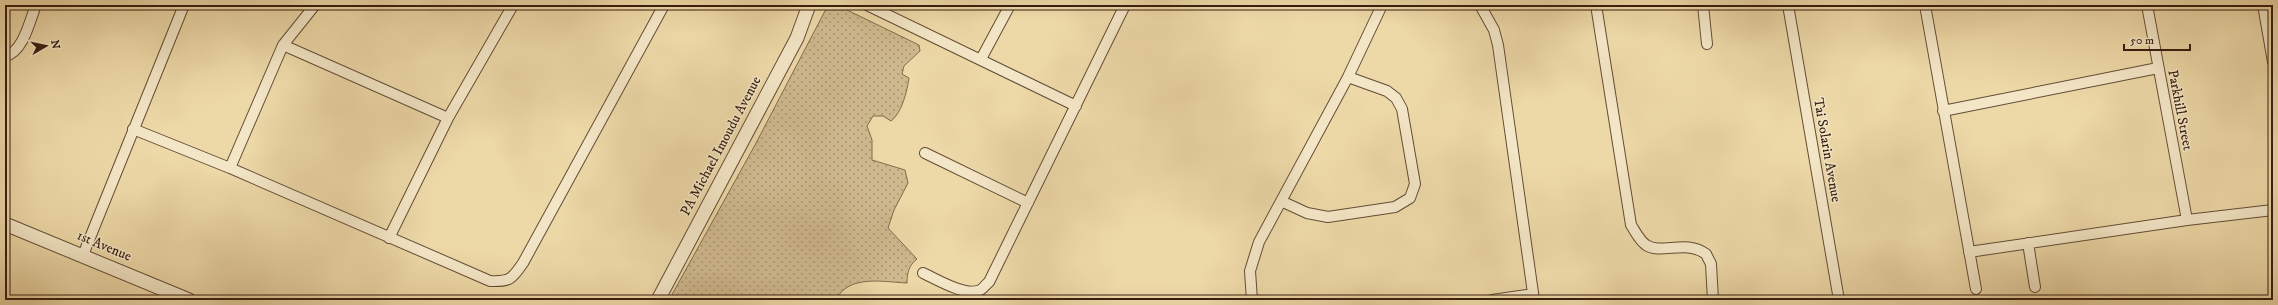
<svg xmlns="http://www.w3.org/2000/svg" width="2278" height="305" viewBox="0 0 2278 305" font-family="'IM FELL DW Pica',serif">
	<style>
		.grass { fill: url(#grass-dots); stroke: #826a4e }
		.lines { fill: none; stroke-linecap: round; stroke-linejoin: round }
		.minor-casing { stroke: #644c36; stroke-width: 12 }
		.tertiary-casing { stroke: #644c36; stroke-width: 15 }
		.minor { stroke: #f3e6c6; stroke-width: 10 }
		.tertiary { stroke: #f3e6c6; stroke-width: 13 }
		.labels { text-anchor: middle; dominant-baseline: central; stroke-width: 3; stroke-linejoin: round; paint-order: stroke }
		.street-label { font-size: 14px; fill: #361d10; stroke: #f3e6c6 }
	</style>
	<defs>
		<pattern id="grass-dots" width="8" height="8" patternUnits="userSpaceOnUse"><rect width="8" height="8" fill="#ceb88d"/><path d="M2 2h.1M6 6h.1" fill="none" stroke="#a89572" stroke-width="1.8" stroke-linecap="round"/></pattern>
	</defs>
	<rect width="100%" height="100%" fill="#edd8a7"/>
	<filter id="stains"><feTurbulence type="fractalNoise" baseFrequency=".005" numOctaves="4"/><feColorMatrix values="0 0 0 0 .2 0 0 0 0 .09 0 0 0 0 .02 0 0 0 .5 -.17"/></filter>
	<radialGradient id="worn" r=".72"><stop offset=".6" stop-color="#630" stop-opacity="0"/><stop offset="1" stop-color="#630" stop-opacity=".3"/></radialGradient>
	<!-- grass -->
	<path class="grass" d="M 834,6 L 845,9 L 919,45 L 920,51 L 904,66 L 902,74 L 909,78 C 907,91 902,113 891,121 L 883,116 L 873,116 L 867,126 L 872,140 L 872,160 L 905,170 L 908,183 L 894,210 L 888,228 L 917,259 C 909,265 907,273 907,283 C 884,282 848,274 836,300 L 669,300 L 755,145 L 826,9 Z"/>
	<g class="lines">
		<!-- minor casing -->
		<g class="minor-casing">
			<path id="minor" d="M 867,5 L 1076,106
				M 1480,5 L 1494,30 L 1498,45 L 1534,300
				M 1596,5 L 1631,225 C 1635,231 1639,240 1646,245 C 1661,255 1686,239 1706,254 L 1711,264 L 1713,300
				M 1703,5 L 1707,44
				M 1788,5 L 1839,300
				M 1925,5 L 1976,289
				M 2147,5 L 2187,220
				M 2263,5 L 2273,62
				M 283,45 L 448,118
				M 5,56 C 23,53 30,20 36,5
				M 981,59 L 1010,5
				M 1943,111 L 2158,68
				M 133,129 L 230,168 L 490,281 C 510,282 512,279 523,263 L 664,5
				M 925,153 L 1028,203
				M 230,168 L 283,45 L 315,5
				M 1281,201 L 1307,213 L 1328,217 L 1395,207 L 1410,198 L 1415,184 L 1402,109 L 1396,98 L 1387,91 L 1348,77
				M 389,238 L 448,118 L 513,5
				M 2028,243 L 2035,287
				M 1969,252 L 2187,220 L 2273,210
				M 83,255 L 184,5
				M 923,273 C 936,279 966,297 980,290 C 983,289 986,284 989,282 L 1125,5
				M 1252,300 L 1250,271 L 1259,242 L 1348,77 L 1382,5
				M 1492,300 L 1533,294"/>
		</g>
		<!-- tertiary casing -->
		<g class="tertiary-casing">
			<path id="tertiary" d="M 5,224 L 189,300
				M 658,300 L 797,38 L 809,5"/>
		</g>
		<!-- minor -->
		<use href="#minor" class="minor"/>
		<!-- tertiary -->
		<use href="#tertiary" class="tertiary"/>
	</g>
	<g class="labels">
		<!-- street labels -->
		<g class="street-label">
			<text transform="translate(2180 110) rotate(79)">Parkhill Street</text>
			<text transform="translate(721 146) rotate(-62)">PA Michael Imoudu Avenue</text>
			<text transform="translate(1827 150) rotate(80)">Tai Solarin Avenue</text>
			<text transform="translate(104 246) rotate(23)">1st Avenue</text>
		</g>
	</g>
	<!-- margin -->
	<rect width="2278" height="305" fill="none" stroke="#edd8a7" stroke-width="20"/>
	<rect x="6" y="6" width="2266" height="293" fill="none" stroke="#361d10" stroke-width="2"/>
	<rect x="10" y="10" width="2258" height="285" fill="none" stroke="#361d10"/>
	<!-- north arrow -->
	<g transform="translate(46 46) rotate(81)" stroke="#f3e6c6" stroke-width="3" paint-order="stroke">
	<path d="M0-3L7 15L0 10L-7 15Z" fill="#361d10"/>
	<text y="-6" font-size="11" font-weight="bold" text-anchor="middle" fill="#361d10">N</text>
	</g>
	<!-- scale -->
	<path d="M2124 44v6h66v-6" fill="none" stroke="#361d10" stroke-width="2"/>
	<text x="2130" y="44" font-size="12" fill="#361d10" stroke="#f3e6c6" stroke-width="3" paint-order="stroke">50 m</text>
	<rect width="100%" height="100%" filter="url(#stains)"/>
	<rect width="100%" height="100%" fill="url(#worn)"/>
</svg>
